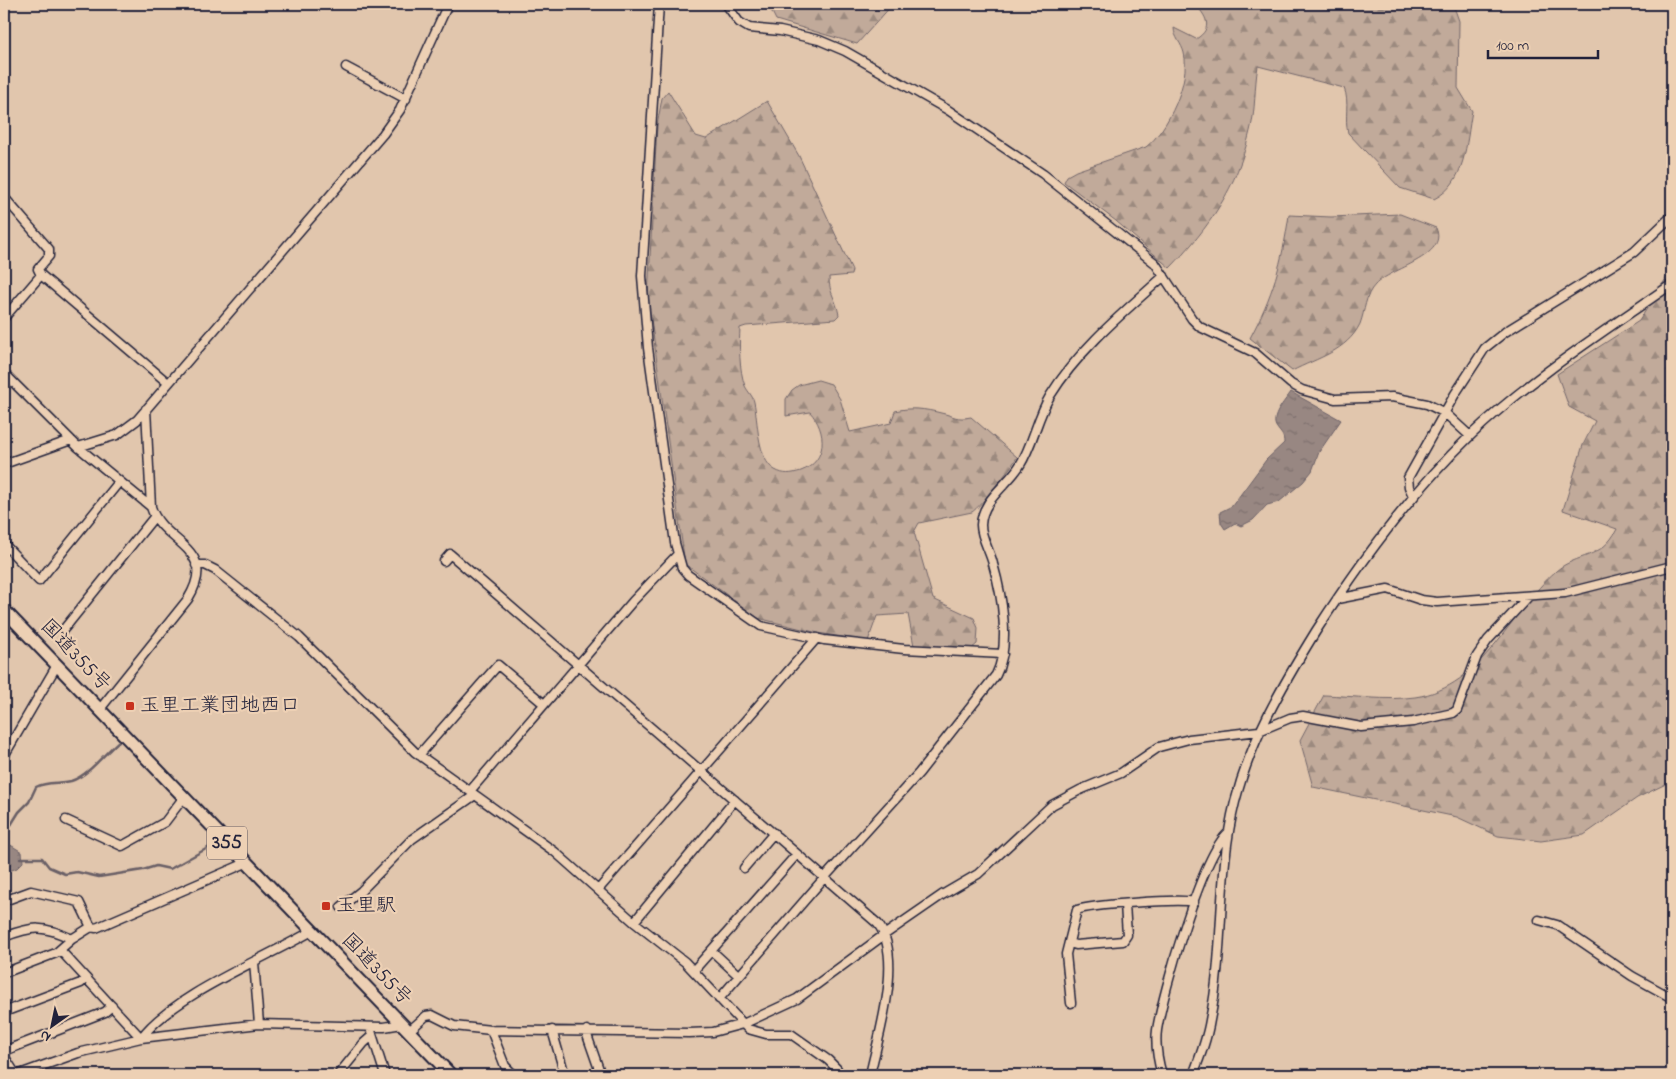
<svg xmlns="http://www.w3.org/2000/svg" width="1676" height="1079" viewBox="0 0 1676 1079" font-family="'Indie Flower','Klee One',sans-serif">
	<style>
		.forest { fill: url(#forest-firs); stroke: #72666a }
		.water { fill: url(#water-ripples); stroke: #695f66 }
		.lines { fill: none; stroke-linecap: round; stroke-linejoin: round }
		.stream { stroke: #695f66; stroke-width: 2.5 }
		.minor-casing { stroke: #22223b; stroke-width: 11 }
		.highway-casing { stroke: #22223b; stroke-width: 15 }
		.minor { stroke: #edd0b4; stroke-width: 8 }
		.highway { stroke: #edd0b4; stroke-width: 11 }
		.poi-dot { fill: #c8321e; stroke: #edd0b4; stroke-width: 2 }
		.labels { text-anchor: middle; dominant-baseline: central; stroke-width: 4.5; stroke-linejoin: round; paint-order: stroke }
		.shield { fill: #edd0b4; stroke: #5f565f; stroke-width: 1 }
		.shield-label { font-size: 19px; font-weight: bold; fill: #22223b }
		.street-label { font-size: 20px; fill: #22223b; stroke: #edd0b4 }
		.poi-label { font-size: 20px; fill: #22223b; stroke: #edd0b4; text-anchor: start }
	</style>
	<defs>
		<pattern id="forest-firs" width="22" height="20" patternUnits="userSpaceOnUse" patternTransform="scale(1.25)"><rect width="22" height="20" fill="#c1aa9a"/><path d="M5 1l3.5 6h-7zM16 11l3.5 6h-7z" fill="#9c8a7f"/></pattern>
		<pattern id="water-ripples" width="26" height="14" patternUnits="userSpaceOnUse" patternTransform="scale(1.25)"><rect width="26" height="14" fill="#988782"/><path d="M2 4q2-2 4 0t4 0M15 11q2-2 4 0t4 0" fill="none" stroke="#7c6e6c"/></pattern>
	</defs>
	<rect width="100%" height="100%" fill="#e1c6ad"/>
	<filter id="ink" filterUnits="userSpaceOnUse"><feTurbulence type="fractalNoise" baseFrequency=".02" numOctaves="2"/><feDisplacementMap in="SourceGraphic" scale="10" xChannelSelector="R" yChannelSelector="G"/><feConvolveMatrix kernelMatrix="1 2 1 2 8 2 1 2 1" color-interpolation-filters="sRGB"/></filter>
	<g filter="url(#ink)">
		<!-- forest -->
		<path class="forest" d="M 775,4 L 893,4 L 857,44 L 776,20 L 771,10 Z
			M 1195,4 L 1453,4 L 1459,21 L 1458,88 L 1472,111 C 1466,143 1466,183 1434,199 L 1400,188 L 1348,133 C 1344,118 1350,102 1344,88 L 1258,66 C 1254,87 1256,110 1250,131 C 1237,187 1210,227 1170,268 L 1116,221 L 1064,182 L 1067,176 L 1076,171 L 1146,147 C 1168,130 1191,80 1184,53 C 1182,44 1174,37 1174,28 L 1196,39 C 1214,28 1206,16 1195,4 Z
			M 668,91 L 696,136 L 706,139 L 767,101 L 799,156 L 852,270 L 851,275 L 829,277 C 829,294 836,298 839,315 L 835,319 L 746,326 L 740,328 C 739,345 739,370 745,386 C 748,392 753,396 754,402 C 758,420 757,460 775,470 C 784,475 791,474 801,471 C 828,461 827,431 810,412 L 786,416 L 786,399 L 792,390 L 799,385 L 818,380 L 831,384 L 840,399 L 850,432 L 891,423 L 895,411 C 911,407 925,409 941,413 C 955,416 956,420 971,417 L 1017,457 C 1013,466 980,507 972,512 L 919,523 L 914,532 L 933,599 L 974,618 L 978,628 L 977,644 L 971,649 L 914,646 L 908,614 L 877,616 L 868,641 L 818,633 L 758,618 L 685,564 L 648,297 L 657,126 L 662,98 Z
			M 1400,214 L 1436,228 C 1449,257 1390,268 1375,285 C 1365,295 1365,311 1360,324 C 1347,351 1317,358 1292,371 L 1250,338 C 1273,295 1282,263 1289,215 L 1331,217 Z
			M 1672,269 L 1672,781 L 1637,798 L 1584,835 L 1541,841 L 1498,836 L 1457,817 L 1313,787 L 1300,740 L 1324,695 C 1354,696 1386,701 1415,697 C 1484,687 1509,612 1556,571 C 1577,553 1602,560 1617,529 L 1563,510 L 1583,445 L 1595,421 L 1569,407 L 1557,374 L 1639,321 Z"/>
		<!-- water -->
		<path class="water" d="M 1291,392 L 1341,420 L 1319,452 L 1312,471 L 1303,482 L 1279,502 L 1267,505 L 1253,520 L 1241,526 L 1235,523 L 1225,529 L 1221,523 L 1220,512 L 1232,506 L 1266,460 L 1284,443 C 1284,435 1281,434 1277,428 C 1269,418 1285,401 1291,392 Z
			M 4,841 L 22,852 L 23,862 L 17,868 L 4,873 Z"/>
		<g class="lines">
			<!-- stream -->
			<path class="stream" d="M 4,836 L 19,812 L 29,802 L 36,787 C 47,781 59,784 71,781 C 88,776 105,753 119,741
				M 20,858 L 42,858 L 49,867 L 65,874 L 77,872 L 99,877 L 143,870 L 156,866 L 170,869 L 215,844"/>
			<!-- minor casing -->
			<g class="minor-casing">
				<path id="minor" d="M 659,4 L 642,276 L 648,348 L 675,543 L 682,568 L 688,575 L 761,626 L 824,640 L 904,649 L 1003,654
					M 726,4 L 739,22 L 749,28 L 780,31 L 819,40 L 845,51 L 948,110 L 1043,174 L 1155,263 L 1192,319 L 1200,327 L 1255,353 L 1291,384 L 1302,390 L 1335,399 L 1392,397 L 1427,404 L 1445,413 L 1470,436
					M 346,67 L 406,99
					M 4,197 L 49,249 L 49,256 L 38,269 L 41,275
					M 4,318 L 41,275 L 168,383
					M 4,373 L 78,447 L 151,507
					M 78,447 L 117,435 L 137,420 L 383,134 L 400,110 L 448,4
					M 4,464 L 71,440
					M 1413,496 L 1409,487 L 1408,478 L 1455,394 L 1485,348 L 1505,332 L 1634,252 L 1672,216
					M 4,544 L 39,581 L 119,482
					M 444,561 L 450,554 L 878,924 C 904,958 878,1037 870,1075
					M 196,565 L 205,565 L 215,570 L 299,637 L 415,752 L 555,852 L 634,922 L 685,962 L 748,1029 L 766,1034 L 791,1034 L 828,1060 L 837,1069 L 840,1075
					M 1337,599 L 1388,589 L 1421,600 L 1437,602 L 1565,593 L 1672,566
					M 64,629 L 155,516
					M 100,709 L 188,599 C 220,547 162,544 151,507 L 146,409
					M 419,755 L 498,665 L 544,704
					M 4,756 L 57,665
					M 470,791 L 633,601 L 678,554
					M 66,820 L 122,846 L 165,822 L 184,797
					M 744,868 L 774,833
					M 598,890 L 817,638
					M 4,901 L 31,891 L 79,902 L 91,927
					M 341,907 L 361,891 L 412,839 L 475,795
					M 1539,920 L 1557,925 L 1632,976 L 1672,998
					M 634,922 L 735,800
					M 4,937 C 33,926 43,925 72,939
					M 1069,943 L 1076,945 L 1123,941 L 1127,935 L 1125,904
					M 61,951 L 141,1038 C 173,995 264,959 312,931
					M 712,951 L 739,976
					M 254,962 L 259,1024
					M 694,970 L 797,854
					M 4,973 L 56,953 L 72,939 L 91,927 L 96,928 L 246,863
					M 719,999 L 825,877 L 919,773 L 996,675 C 1011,646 1002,595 993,564 C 990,551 981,538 981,525 C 982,499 1008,485 1020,465 C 1033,444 1037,418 1050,396 C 1078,350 1125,311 1164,276
					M 1071,1003 L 1066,954 L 1077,910 C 1089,905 1181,898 1194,902
					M 4,1012 L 81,983 L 86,978
					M 491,1030 L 505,1066 L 514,1075
					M 552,1030 L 565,1075
					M 587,1030 L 587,1035 L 601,1075
					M 371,1031 L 385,1075
					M 409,1031 L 426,1016 L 432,1015 L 454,1026 L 491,1030 L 689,1033 L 713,1032 L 743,1024 L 797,999 L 884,935 L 942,895 L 978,874 L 1052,805 L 1080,790 L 1121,773 L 1159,747 L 1189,739 L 1259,731 L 1290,718 L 1303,716 L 1361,727 L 1413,722 L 1453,713 L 1457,710 L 1477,656 L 1488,640 L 1529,596
					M 4,1051 L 105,1012 L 112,1006
					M 4,1056 L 16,1075
					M 17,1075 L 78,1053 L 141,1038 L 259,1024 L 384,1027 L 402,1024
					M 338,1075 L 364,1043 L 372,1036
					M 1162,1075 C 1158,1061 1155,1045 1157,1030 C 1163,992 1202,856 1228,833
					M 1193,1075 C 1200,1057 1207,1039 1210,1020 C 1225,948 1217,873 1235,802 C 1251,739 1282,686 1316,631 C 1361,561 1410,494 1470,436 C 1528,380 1605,331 1672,284"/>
			</g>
			<!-- highway casing -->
			<g class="highway-casing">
				<path id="highway" d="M 4,610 L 451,1075"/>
			</g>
			<!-- minor -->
			<use href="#minor" class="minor"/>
			<!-- highway -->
			<use href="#highway" class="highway"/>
		</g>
	</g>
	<!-- markers -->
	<g class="poi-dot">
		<rect x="125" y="701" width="10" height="10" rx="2.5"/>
		<rect x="321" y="901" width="10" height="10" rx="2.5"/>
	</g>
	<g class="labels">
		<!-- shield labels -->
		<rect class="shield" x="207" y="826.5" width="40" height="33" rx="4"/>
		<g class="shield-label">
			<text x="227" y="843">355</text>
		</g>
		<!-- street labels -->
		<g class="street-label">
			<text transform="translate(75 656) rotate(46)">国道355号</text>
			<text transform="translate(376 970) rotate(46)">国道355号</text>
		</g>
		<!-- poi labels -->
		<g class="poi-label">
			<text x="140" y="706">玉里工業団地西口</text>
			<text x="336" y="906">玉里駅</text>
		</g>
	</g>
	<!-- margin -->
	<rect width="1676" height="1079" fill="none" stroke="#edd0b4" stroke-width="20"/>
	<rect x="10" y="10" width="1656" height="1059" fill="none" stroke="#22223b" stroke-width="2" filter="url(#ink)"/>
	<!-- north arrow -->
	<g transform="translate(52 1026) rotate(213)" stroke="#edd0b4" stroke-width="4" paint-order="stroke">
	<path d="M0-4L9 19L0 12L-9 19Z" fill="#22223b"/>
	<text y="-8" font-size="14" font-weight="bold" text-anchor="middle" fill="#22223b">N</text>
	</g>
	<!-- scale -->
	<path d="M1488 50v8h110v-8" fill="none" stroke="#22223b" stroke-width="2.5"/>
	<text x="1496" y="50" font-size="15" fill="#22223b" stroke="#edd0b4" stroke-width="4" paint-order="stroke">100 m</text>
</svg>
